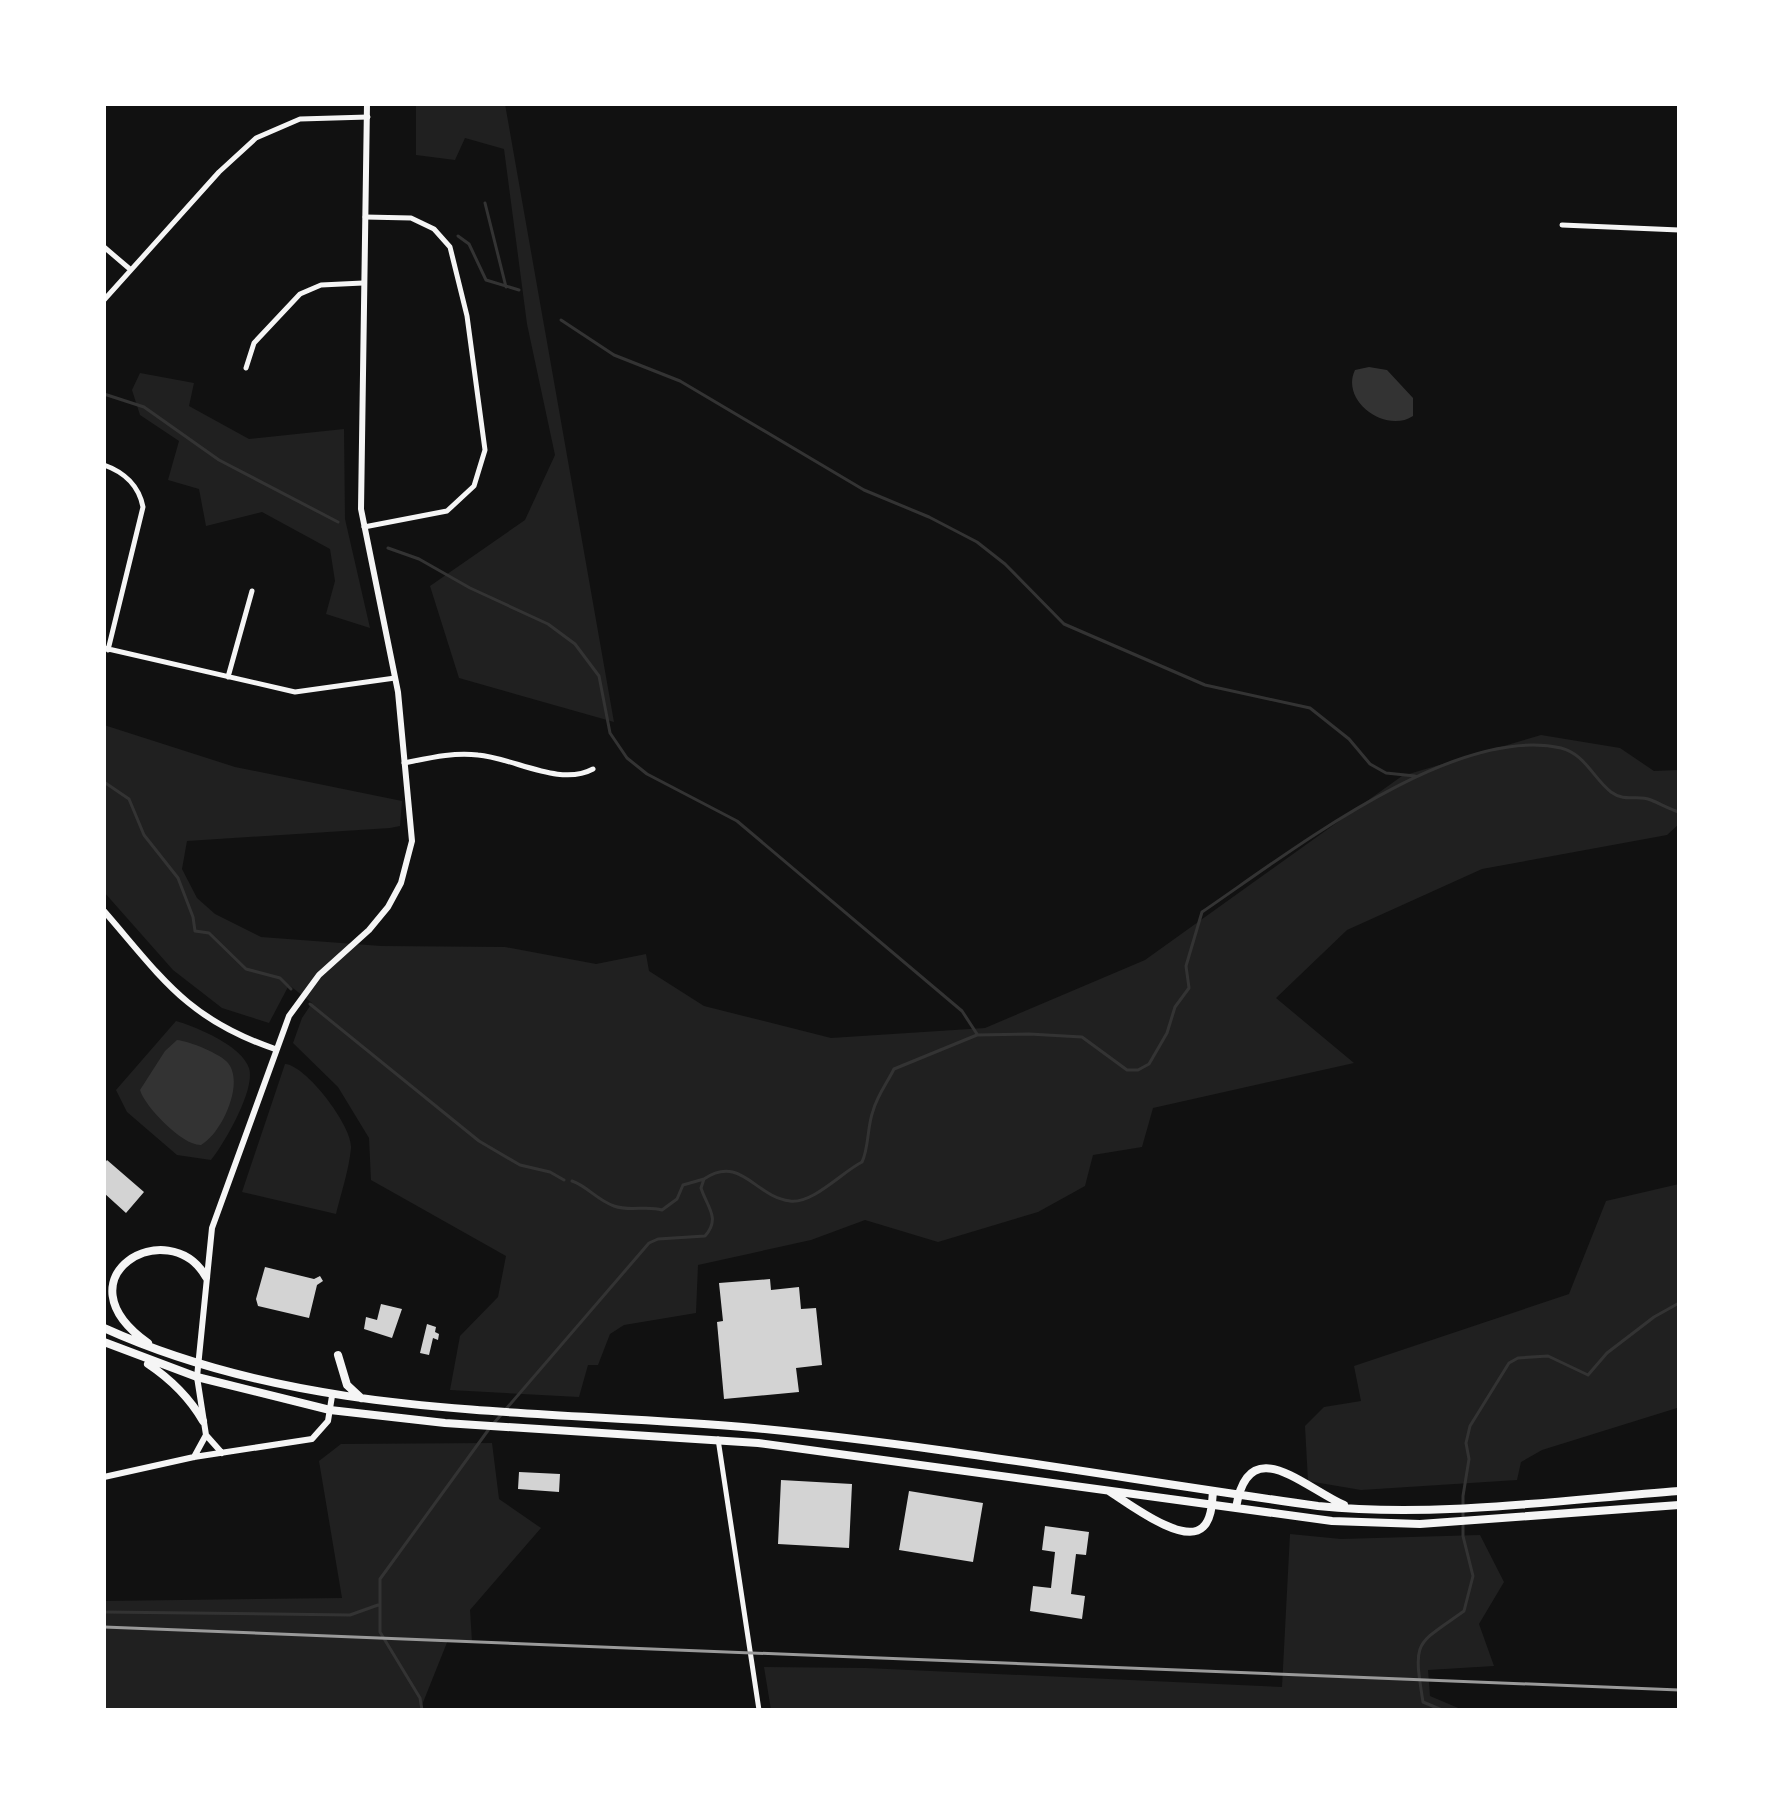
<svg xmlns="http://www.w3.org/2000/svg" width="1783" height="1814" viewBox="0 0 1783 1814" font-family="Montserrat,sans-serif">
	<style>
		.green { fill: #202020 }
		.water { fill: #333 }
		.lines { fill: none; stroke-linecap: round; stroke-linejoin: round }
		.stream { stroke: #333; stroke-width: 3 }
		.building { fill: #d3d3d3 }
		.minor { stroke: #f5f5f5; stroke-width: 5 }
		.tertiary { stroke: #f5f5f5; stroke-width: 6 }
		.trunk { stroke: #f5f5f5; stroke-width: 8 }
		.rail { stroke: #9a9a9a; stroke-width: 3 }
	</style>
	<rect width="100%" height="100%" fill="#111"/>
	<!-- green -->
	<path class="green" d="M 416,104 L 505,104 L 614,722 L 459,678 L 430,586 L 525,520 L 555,455 L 527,324 L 504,149 L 465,138 L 455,160 L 416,155 Z
		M 140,373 L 194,383 L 189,406 L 249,439 L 344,429 L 345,519 L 370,628 L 326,614 L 335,581 L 330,549 L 262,512 L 206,526 L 199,489 L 168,480 L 179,441 L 140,415 L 132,390 Z
		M 104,725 L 235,767 L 402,801 L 400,826 L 390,828 L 187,841 L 182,869 L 197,898 L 215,914 L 261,937 L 381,946 L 505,947 L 596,964 L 646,954 L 649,971 L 704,1006 L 831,1038 L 985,1028 L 1145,960 L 1402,776 L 1541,735 L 1620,748 L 1654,771 L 1679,770 L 1679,824 L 1667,835 L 1482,869 L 1347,930 L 1276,998 L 1354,1063 L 1153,1108 L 1142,1147 L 1093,1155 L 1085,1186 L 1038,1212 L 938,1242 L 865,1220 L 811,1240 L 698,1265 L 696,1313 L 624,1325 L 610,1334 L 598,1365 L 588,1365 L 579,1397 L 450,1390 L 460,1336 L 498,1297 L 506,1256 L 371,1180 L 369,1138 L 338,1087 L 293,1043 L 302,1018 L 312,1003 L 289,985 L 269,1023 L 222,1008 L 173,970 L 104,892 Z
		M 176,1021 C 197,1027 242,1046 249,1068 C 256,1089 224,1144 211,1160 L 177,1155 L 127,1112 L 116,1090 Z
		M 285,1064 C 306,1065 353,1127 351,1148 C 349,1170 341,1193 336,1214 L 242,1192 Z
		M 1679,1184 L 1677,1408 L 1542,1450 L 1521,1462 L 1517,1480 L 1361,1490 L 1308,1481 L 1305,1426 L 1324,1407 L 1361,1401 L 1354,1366 L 1569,1294 L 1606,1201 Z
		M 492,1443 L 499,1499 L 541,1528 L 470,1610 L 472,1642 L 448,1640 L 420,1710 L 104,1710 L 104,1601 L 342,1598 L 319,1461 L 341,1444 Z
		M 1290,1534 L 1341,1539 L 1480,1535 L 1504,1582 L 1479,1624 L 1494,1666 L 1428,1670 L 1430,1696 L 1463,1710 L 771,1710 L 764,1667 L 866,1668 L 1282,1687 Z"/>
	<!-- water -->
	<path class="water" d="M 1369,367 L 1387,370 L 1413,398 L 1413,416 C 1386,434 1340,401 1355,370 Z
		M 177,1040 C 189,1041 221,1054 228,1063 C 245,1084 221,1134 201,1145 C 183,1146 145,1107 140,1090 L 165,1051 Z"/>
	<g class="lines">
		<!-- stream -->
		<path class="stream" d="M 485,203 L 506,287
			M 458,236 L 469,244 L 486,280 L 519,290
			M 561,320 L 614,355 L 680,381 L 864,490 L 929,517 L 977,542 L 1005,564 L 1064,624 L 1205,685 L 1310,708 L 1349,739 L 1370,764 L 1386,773 L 1415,776
			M 104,394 L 144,407 L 219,460 L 338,522
			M 388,548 L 419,559 L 470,588 L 548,624 L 575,644 L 599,676 L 610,733 L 627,758 L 647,774 L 737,821 L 962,1011 L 977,1034
			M 104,782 L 129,799 L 144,835 L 178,878 L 193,917 L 195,931 L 209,933 L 246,969 L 280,978 L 291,989
			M 310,1004 L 479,1141 L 520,1165 L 550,1172 L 564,1180
			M 572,1181 C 587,1186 597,1200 614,1206 C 631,1212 646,1205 662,1210 L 677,1199 L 683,1185 L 704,1179
			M 494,1423 L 649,1243 L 658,1239 L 705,1236 C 721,1218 707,1207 701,1188 L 704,1179 C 741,1154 755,1197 790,1201 C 813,1204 842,1172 862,1162 C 869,1148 867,1127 873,1111 C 877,1096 887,1083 894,1069 L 977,1035 L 1029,1034 L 1082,1037 L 1127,1070 L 1138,1070 L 1149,1064 L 1167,1033 L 1175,1007 L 1189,988 L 1186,966 L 1202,912 C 1289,853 1453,724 1561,748 C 1585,754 1593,778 1611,792 C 1626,803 1636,794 1651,800 C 1661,804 1669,809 1679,812
			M 104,1612 L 350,1615 L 378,1605
			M 422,1710 L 420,1698 L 380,1632 L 380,1579 L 489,1429
			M 1442,1710 L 1423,1702 C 1413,1639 1415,1646 1464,1611 L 1473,1576 L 1463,1536 L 1463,1496 L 1469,1459 L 1466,1443 L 1470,1426 L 1509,1363 L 1518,1358 L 1548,1356 L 1588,1375 L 1607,1353 L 1654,1317 L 1679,1303"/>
	</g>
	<!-- building -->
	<path class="building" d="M 107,1160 L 144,1192 L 126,1213 L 104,1193 L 104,1164 Z
		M 265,1267 L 314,1279 L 320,1276 L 323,1281 L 317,1285 L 309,1318 L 258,1306 L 256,1299 Z
		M 770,1279 L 771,1290 L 799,1287 L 801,1309 L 816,1308 L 822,1365 L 796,1368 L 799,1392 L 724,1399 L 717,1322 L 723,1321 L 719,1283 Z
		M 381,1304 L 402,1309 L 392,1338 L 364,1329 L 366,1317 L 377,1320 Z
		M 427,1324 L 436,1327 L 435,1332 L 439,1334 L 438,1340 L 433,1338 L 429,1355 L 420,1353 Z
		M 519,1472 L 560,1474 L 559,1492 L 518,1489 Z
		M 781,1480 L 852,1484 L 849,1548 L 778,1544 Z
		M 909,1491 L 983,1503 L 973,1562 L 899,1550 Z
		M 1045,1526 L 1089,1532 L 1086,1555 L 1076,1554 L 1071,1594 L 1085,1596 L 1082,1619 L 1030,1611 L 1033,1586 L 1051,1588 L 1055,1552 L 1042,1550 Z"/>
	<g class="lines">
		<!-- minor -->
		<path class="minor" d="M 1562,225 L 1679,230
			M 104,247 L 131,270
			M 104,300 L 219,172 L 256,138 L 300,119 L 368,117
			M 246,368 L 254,343 L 300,294 L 321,285 L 363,283
			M 104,465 C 124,472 139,486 143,507 L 108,650
			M 364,527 L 447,511 L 474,486 L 485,450 L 467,316 L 450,247 L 434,229 L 411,218 L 365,217
			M 104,648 L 295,692 L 395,678
			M 228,677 L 252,591
			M 404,763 C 429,758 453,752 478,755 C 514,758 560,787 593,769
			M 718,1439 L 759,1710"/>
		<!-- tertiary -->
		<path class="tertiary" d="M 104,911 C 162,978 187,1019 275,1049
			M 222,1453 L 206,1435 L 197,1377 L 212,1228 L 289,1016 L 319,975 L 369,930 L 388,907 L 401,883 L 412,841 L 398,692 L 361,509 L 367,104
			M 194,1457 L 206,1435
			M 104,1477 L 194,1457 L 312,1439 L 328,1421 L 332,1396"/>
		<!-- trunk -->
		<path class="trunk" d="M 104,1328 C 310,1421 534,1408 754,1428 C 943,1446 1130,1480 1318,1506 C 1437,1518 1559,1500 1679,1491
			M 104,1342 L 197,1377 L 330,1410 L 445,1423 L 758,1443 L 1332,1521 L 1420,1524 L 1679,1505
			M 148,1343 C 55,1277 169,1212 206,1277
			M 338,1355 L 347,1385 L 361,1398
			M 148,1364 C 172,1380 189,1397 203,1421
			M 1109,1491 C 1128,1503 1184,1546 1203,1527 C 1212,1519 1212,1502 1213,1491
			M 1236,1508 C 1248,1431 1302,1486 1344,1505"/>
		<!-- rail -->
		<path class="rail" d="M 104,1627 L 1679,1690"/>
	</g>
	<!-- border -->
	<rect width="1783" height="1814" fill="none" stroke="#ffffff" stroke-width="212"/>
</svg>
